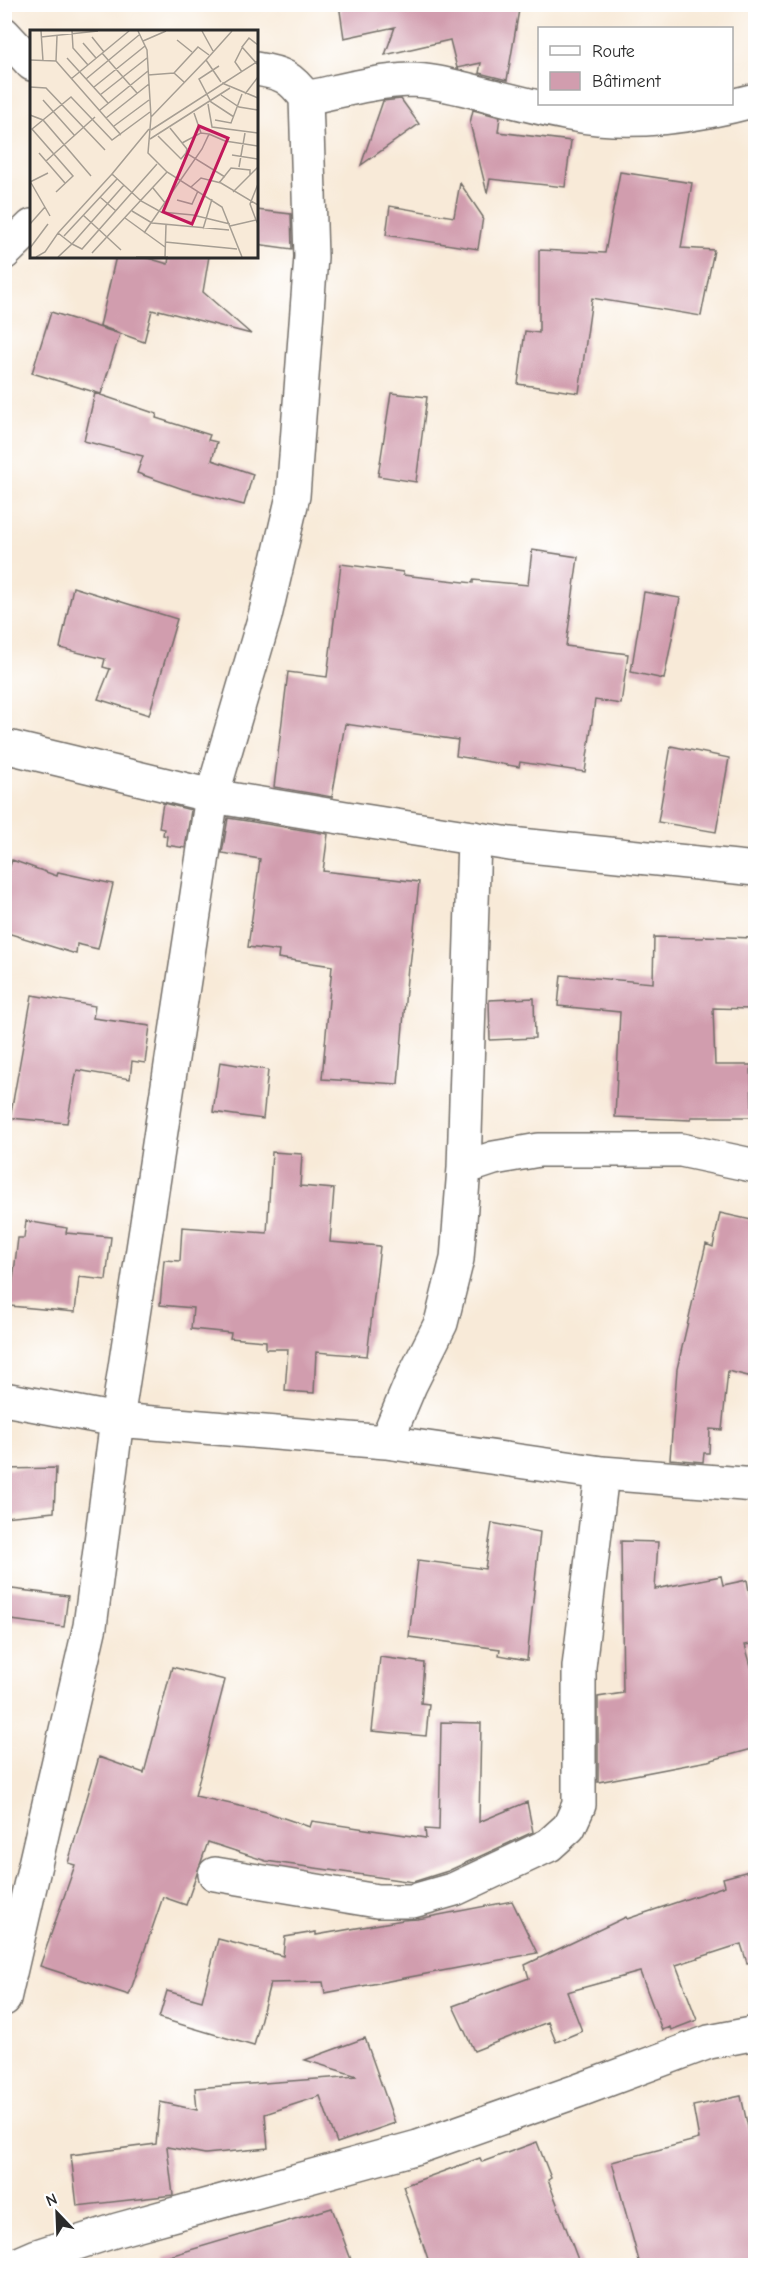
<svg xmlns="http://www.w3.org/2000/svg" width="760" height="2270" viewBox="0 0 760 2270" font-family="'Comic Neue',sans-serif">
	<style>
		.building { fill: #d19dae }
		.lines { fill: none; stroke-linecap: round; stroke-linejoin: round }
		.minor-casing { stroke: #736e68; stroke-width: 36 }
		.minor { stroke: #fff; stroke-width: 33 }
		.inset-road { fill: none; stroke: #a69e93; stroke-width: 1.5 }
		.view { fill: #c2185b; fill-opacity: 0.15; stroke: #c2185b; stroke-width: 3 }
		.inset-edge { fill: none; stroke: #2b2b2b; stroke-width: 3 }
	</style>
	<rect width="100%" height="100%" fill="#fff"/>
	<filter id="ink" filterUnits="userSpaceOnUse"><feTurbulence type="fractalNoise" baseFrequency=".0167" numOctaves="2"/><feDisplacementMap in="SourceGraphic" scale="12" xChannelSelector="R" yChannelSelector="G"/><feConvolveMatrix kernelMatrix="1 2 1 2 8 2 1 2 1" color-interpolation-filters="sRGB"/></filter>
	<filter id="wash" filterUnits="userSpaceOnUse"><feTurbulence type="fractalNoise" baseFrequency=".008" numOctaves="4" result="noise"/><feDisplacementMap in="SourceGraphic" scale="24" xChannelSelector="R" yChannelSelector="G"/><feGaussianBlur stdDeviation="1.35" result="paint"/><feColorMatrix in="noise" values="0 0 0 0 0 0 0 0 0 0 0 0 0 0 0 0 0 1.4 0 .05"/><feComposite in="paint" operator="in"/></filter>
	<g filter="url(#wash)">
		<rect width="100%" height="100%" fill="#f8ead8"/>
		<g id="blocks">
			<!-- building -->
			<path class="building" d="M 339,4 L 465,4 L 467,11 L 495,4 L 520,4 L 507,80 L 479,73 L 481,63 L 457,68 L 450,40 L 385,55 L 395,27 L 344,38 Z
				M 401,99 L 419,124 L 361,165 L 383,101 Z
				M 473,110 L 500,117 L 498,132 L 571,141 L 565,187 L 490,179 L 487,193 L 470,123 Z
				M 620,172 L 692,183 L 681,248 L 714,250 L 701,316 L 592,298 L 579,393 L 518,384 L 525,331 L 539,333 L 539,250 L 605,253 Z
				M 460,183 L 483,217 L 478,249 L 386,235 L 390,206 L 454,217 Z
				M 256,210 L 291,214 L 292,249 L 256,244 Z
				M 116,256 L 141,256 L 168,264 L 169,256 L 209,256 L 203,292 L 251,334 L 159,310 L 159,312 L 152,310 L 144,342 L 100,326 Z
				M 51,312 L 120,334 L 101,394 L 32,373 Z
				M 95,393 L 157,414 L 156,418 L 210,435 L 208,440 L 217,442 L 212,460 L 253,474 L 244,505 L 183,489 L 137,473 L 143,456 L 84,441 Z
				M 391,393 L 427,397 L 416,482 L 378,476 Z
				M 532,550 L 578,557 L 566,646 L 628,654 L 621,704 L 595,700 L 585,772 L 520,762 L 519,767 L 456,756 L 458,740 L 345,724 L 332,797 L 274,787 L 288,672 L 327,677 L 341,564 L 403,572 L 403,575 L 473,583 L 473,580 L 528,585 Z
				M 73,587 L 177,619 L 149,715 L 98,699 L 110,669 L 103,667 L 105,659 L 60,648 Z
				M 644,592 L 680,598 L 664,679 L 631,672 Z
				M 671,746 L 729,758 L 716,832 L 658,822 Z
				M 163,803 L 191,810 L 185,848 L 166,845 L 167,836 L 163,835 L 164,829 L 159,828 Z
				M 228,818 L 328,834 L 323,871 L 419,882 L 410,966 L 408,966 L 398,1084 L 322,1079 L 332,966 L 278,958 L 279,951 L 248,947 L 260,859 L 222,853 Z
				M 12,860 L 57,876 L 58,872 L 113,884 L 98,949 L 77,944 L 76,954 L 4,932 L 4,884 Z
				M 704,936 L 752,938 L 752,1009 L 713,1008 L 715,1065 L 751,1065 L 752,1117 L 691,1117 L 691,1120 L 615,1117 L 620,1012 L 558,1006 L 561,975 L 653,983 L 654,937 L 703,938 Z
				M 32,995 L 95,1006 L 93,1018 L 150,1026 L 145,1063 L 132,1061 L 130,1079 L 77,1070 L 67,1123 L 10,1118 Z
				M 534,998 L 535,1038 L 490,1040 L 489,1000 Z
				M 220,1062 L 268,1070 L 263,1119 L 213,1112 Z
				M 272,1152 L 302,1154 L 300,1186 L 334,1189 L 330,1242 L 380,1246 L 367,1356 L 316,1352 L 314,1393 L 285,1391 L 288,1349 L 266,1349 L 266,1341 L 230,1338 L 231,1333 L 191,1329 L 193,1308 L 160,1305 L 164,1260 L 180,1261 L 182,1227 L 267,1233 Z
				M 720,1213 L 756,1221 L 756,1378 L 728,1371 L 722,1430 L 710,1429 L 709,1453 L 704,1453 L 703,1462 L 670,1459 L 677,1369 L 706,1244 L 713,1247 Z
				M 26,1221 L 67,1228 L 66,1233 L 111,1237 L 106,1280 L 79,1277 L 75,1312 L 10,1306 L 18,1238 L 24,1238 Z
				M 56,1468 L 54,1512 L 4,1517 L 4,1469 Z
				M 492,1523 L 540,1532 L 527,1660 L 499,1655 L 500,1649 L 409,1637 L 418,1560 L 485,1569 Z
				M 621,1541 L 658,1542 L 655,1589 L 721,1576 L 723,1585 L 747,1580 L 756,1629 L 756,1643 L 745,1645 L 756,1683 L 756,1748 L 708,1761 L 598,1782 L 598,1697 L 623,1693 Z
				M 4,1588 L 68,1596 L 64,1627 L 4,1619 Z
				M 380,1657 L 424,1663 L 421,1703 L 429,1704 L 426,1736 L 372,1731 Z
				M 172,1667 L 225,1680 L 195,1796 L 266,1812 L 310,1827 L 312,1821 L 426,1838 L 425,1829 L 439,1830 L 441,1722 L 481,1723 L 479,1822 L 527,1802 L 533,1832 L 448,1871 L 413,1882 L 266,1861 L 208,1842 L 186,1905 L 163,1897 L 129,1995 L 40,1966 L 75,1865 L 68,1863 L 99,1757 L 144,1773 Z
				M 756,1869 L 756,1962 L 747,1963 L 741,1944 L 676,1965 L 697,2020 L 671,2030 L 670,2027 L 662,2030 L 640,1972 L 567,1992 L 582,2031 L 556,2042 L 548,2022 L 474,2051 L 453,2006 L 529,1978 L 525,1965 L 626,1917 L 627,1919 L 725,1886 L 723,1878 Z
				M 512,1901 L 537,1953 L 325,1993 L 323,1982 L 270,1983 L 254,2046 L 159,2018 L 167,1991 L 202,2001 L 218,1939 L 283,1956 L 285,1937 L 316,1932 L 316,1935 L 403,1920 L 418,1919 Z
				M 365,2038 L 395,2123 L 337,2143 L 320,2096 L 265,2114 L 268,2148 L 205,2154 L 167,2147 L 173,2195 L 77,2206 L 71,2155 L 156,2144 L 160,2102 L 197,2110 L 195,2088 L 357,2076 L 305,2060 Z
				M 741,2096 L 756,2163 L 756,2265 L 640,2265 L 612,2162 L 699,2139 L 693,2106 Z
				M 537,2142 L 551,2178 L 548,2180 L 580,2265 L 430,2265 L 403,2186 L 480,2158 L 482,2162 Z
				M 332,2208 L 353,2265 L 164,2265 L 163,2258 Z"/>
		</g>
	</g>
	<g filter="url(#ink)">
		<use href="#blocks" fill-opacity="0" stroke="#736e68" stroke-width="1.5"/>
		<g class="lines">
			<!-- minor casing -->
			<g class="minor-casing">
				<path id="minor" d="M 4,34 L 32,64
					M 306,98 C 340,91 375,81 410,80 C 431,80 452,86 473,91 C 505,99 538,108 570,114 C 632,126 696,116 756,100
					M 4,253 L 32,226
					M 4,746 L 212,796 L 358,820 L 510,844 L 756,869
					M 464,1168 L 474,838
					M 4,1399 L 117,1420 L 386,1442 L 602,1473 L 756,1485
					M 386,1442 L 410,1385 L 441,1323 L 457,1259 L 464,1168 L 494,1158 L 539,1150 L 681,1150 L 756,1166
					M 215,1874 L 377,1901 L 413,1901 L 455,1889 L 549,1845 L 569,1827 L 579,1805 L 579,1667 L 602,1473
					M 4,1999 L 90,1626 L 117,1420 L 212,796 L 265,616 L 293,496 L 311,257 L 306,98 C 291,77 282,73 256,69
					M 14,2266 L 37,2256 L 117,2230 L 418,2147 L 580,2090 L 709,2042 L 756,2033"/>
			</g>
			<!-- minor -->
			<use href="#minor" class="minor"/>
		</g>
	</g>
	<!-- overview -->
	<g transform="translate(30 30)">
		<rect width="228" height="228" fill="#f8ead8"/>
		<path class="inset-road" d="M 11,1 L 13,31M 42,1 L 43,18 L 58,35M 108,1 L 117,20 L 121,87M 172,1 L 183,21M 11,7 L 68,1M 62,7 L 74,22M 147,10 L 162,22M 113,11 L 136,1M 53,13 L 66,28M 228,15 L 219,8 L 212,17 L 228,35M 72,23 L 107,63M 37,28 L 78,73M 0,30 L 26,31 L 91,105M 176,30 L 121,87 L 118,123 L 137,142 L 192,177 L 212,227M 26,31 L 27,6M 189,36 L 169,49 L 181,72 L 204,87M 212,42 L 205,32 L 212,18M 144,43 L 168,17 L 179,25M 118,45 L 144,43 L 154,52M 41,49 L 99,1M 56,49 L 109,5M 191,52 L 176,30 L 202,1M 192,53 L 228,68M 0,57 L 16,58 L 75,120M 64,57 L 115,16M 215,64 L 228,47M 70,65 L 117,28M 191,65 L 209,77 L 228,80M 13,70 L 45,106M 178,74 L 182,97 L 228,103M 70,80 L 118,41M 0,85 L 13,90 L 61,146M 76,88 L 119,54M 185,90 L 201,93 L 212,64M 84,96 L 119,70M 140,98 L 157,119 L 156,123 L 195,147M 119,99 L 82,144 L 111,171 L 131,182 L 163,185 L 200,194M 121,100 L 228,31M 179,104 L 195,111 L 228,116M 128,106 L 151,129 L 156,123M 120,109 L 200,58M 152,113 L 171,103 L 164,83M 9,123 L 35,153M 202,125 L 228,129M 16,131 L 65,87M 209,137 L 215,103M 0,151 L 20,186M 0,152 L 18,143M 189,153 L 201,138 L 220,140 L 220,145M 161,157 L 171,148 L 191,153 L 228,175M 123,158 L 136,174M 26,162 L 43,146 L 2,99 L 41,67 L 82,110 L 120,82M 203,162 L 228,137M 70,167 L 86,181M 147,170 L 162,174 L 168,161M 102,181 L 122,193 L 199,200M 53,185 L 91,220M 95,188 L 135,217M 226,190 L 220,174 L 228,154M 0,194 L 15,177M 200,196 L 226,190 L 228,194M 173,199 L 182,169M 28,203 L 82,144M 114,203 L 172,119 L 179,104 L 171,103M 34,206 L 87,149M 135,212 L 207,219M 0,218 L 18,194M 62,223 L 137,142M 6,227 L 15,222 L 28,203 L 42,214 L 94,155M 28,227 L 42,214 L 52,219 L 127,134M 106,227 L 138,227M 135,227 L 136,195"/>
		<path class="view" d="M 169,96 L 198,108 L 162,194 L 133,182 Z"/>
		<rect width="228" height="228" class="inset-edge"/>
	</g>
	<!-- margin -->
	<rect width="760" height="2270" fill="none" stroke="#fff" stroke-width="24"/>
	<!-- legend -->
	<rect x="538" y="27" width="195" height="78" fill="#ffffff" stroke="#aaaaaa" stroke-width="1.5"/>
	<rect x="550" y="46" width="30" height="9" fill="#ffffff" stroke="#aaaaaa" stroke-width="1.5"/>
	<text x="592" y="57" font-size="18" fill="#2b2b2b">Route</text>
	<rect x="550" y="72" width="30" height="18" fill="#d19dae" stroke="#aaaaaa" stroke-width="1.5"/>
	<text x="592" y="87" font-size="18" fill="#2b2b2b">Bâtiment</text>
	<!-- north arrow -->
	<g transform="translate(57 2213) rotate(337)" stroke="#ffffff" stroke-width="4.5" paint-order="stroke">
	<path d="M0-4.5L10 22L0 15L-10 22Z" fill="#2b2b2b"/>
	<text y="-9" font-size="16" font-weight="bold" text-anchor="middle" fill="#2b2b2b">N</text>
	</g>
</svg>
